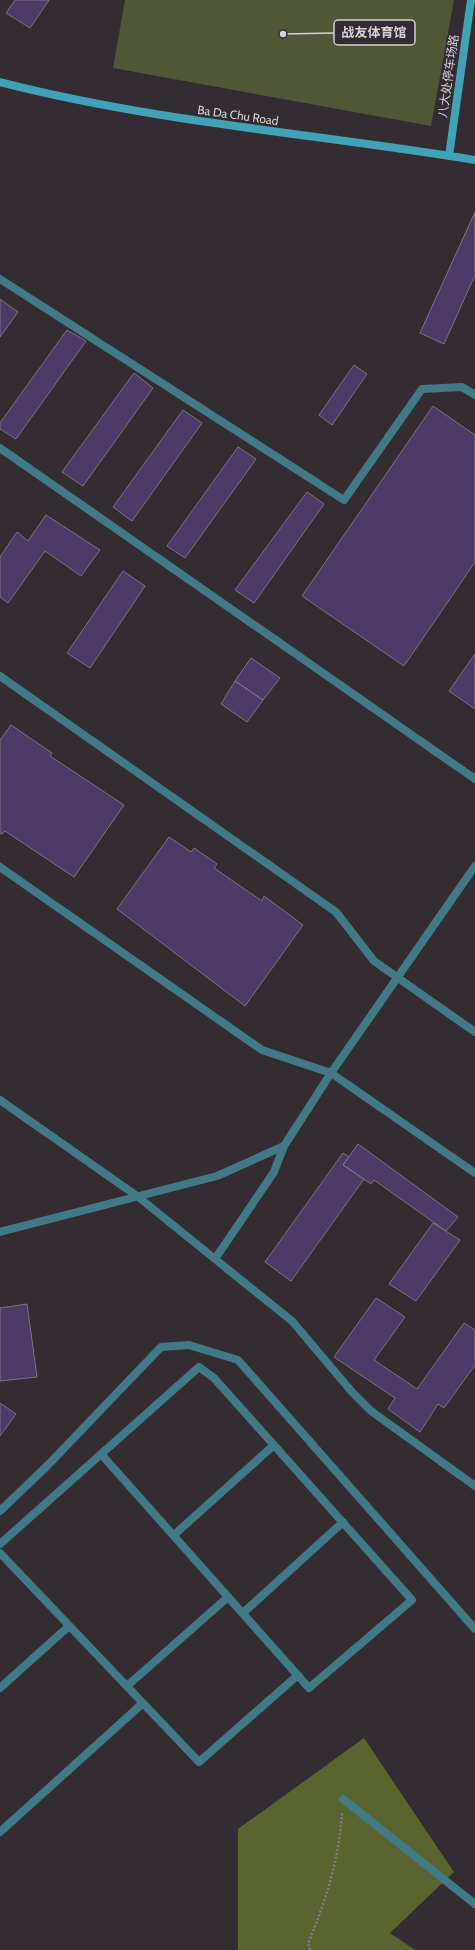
<svg xmlns="http://www.w3.org/2000/svg" width="475" height="1950" viewBox="0 0 475 1950" font-family="Cabin,'Noto Sans SC',sans-serif">
	<style>
		.green { fill: #505737 }
		.forest { fill: #596430 }
		.building { fill: #4c3a67; stroke: #78757e }
		.lines { fill: none; stroke-linecap: round; stroke-linejoin: round }
		.path { stroke: #817c81; stroke-width: 2.5; stroke-dasharray: 2 2; stroke-linecap: butt }
		.lane { stroke: #417985; stroke-width: 8 }
		.street { stroke: #417985; stroke-width: 8 }
		.secondary { stroke: #42a2b5; stroke-width: 8 }
		.labels { text-anchor: middle; dominant-baseline: central; stroke-width: 3; stroke-linejoin: round; paint-order: stroke }
		.street-label { font-size: 12px; fill: #d4d0d4; stroke: #332d33 }
		.leader { fill: none; stroke: #d4d0d4; stroke-width: 1.5 }
		.callout-dot { fill: #d4d0d4; stroke: #332d33; stroke-width: 1.5 }
		.callout { fill: #332d33; stroke: #d4d0d4; stroke-width: 1.5 }
		.callout-label { font-size: 13px; text-anchor: middle; font-weight: bold; fill: #d4d0d4 }
	</style>
	<rect width="100%" height="100%" fill="#332d33"/>
	<!-- green -->
	<path class="green" d="M 125,0 L 454,0 L 431,126 L 113,68 Z"/>
	<!-- forest -->
	<path class="forest" d="M 364,1738 L 454,1872 L 390,1933 L 415,1950 L 238,1950 L 238,1829 Z"/>
	<!-- building -->
	<path class="building" d="M 15,0 L 49,0 L 30,28 L 6,13 Z
		M 475,212 L 475,275 L 444,344 L 420,333 Z
		M 0,299 L 18,312 L 0,337 Z
		M 67,330 L 86,341 L 16,439 L 0,429 L 0,423 Z
		M 354,365 L 367,374 L 332,425 L 319,415 Z
		M 134,373 L 153,388 L 83,486 L 62,472 Z
		M 433,406 L 475,435 L 475,562 L 404,666 L 302,596 Z
		M 183,410 L 202,423 L 132,521 L 113,507 Z
		M 238,447 L 256,459 L 185,558 L 167,546 Z
		M 307,492 L 324,504 L 254,603 L 235,590 Z
		M 46,515 L 100,550 L 81,576 L 45,551 L 8,603 L 0,597 L 0,557 L 17,532 L 28,541 Z
		M 123,571 L 145,586 L 90,668 L 67,653 Z
		M 475,654 L 475,709 L 449,691 Z
		M 251,658 L 280,678 L 263,700 L 235,681 Z
		M 235,681 L 263,700 L 247,722 L 221,704 Z
		M 11,725 L 52,753 L 50,756 L 124,805 L 74,877 L 5,831 L 2,834 L 0,833 L 0,740 Z
		M 169,837 L 191,852 L 194,848 L 217,864 L 214,868 L 262,901 L 264,896 L 303,925 L 245,1006 L 117,909 Z
		M 358,1144 L 458,1217 L 446,1231 L 374,1180 L 371,1184 L 343,1165 Z
		M 343,1153 L 349,1157 L 343,1165 L 364,1179 L 291,1281 L 265,1262 Z
		M 433,1223 L 460,1240 L 416,1301 L 389,1284 Z
		M 376,1298 L 405,1317 L 374,1360 L 417,1389 L 464,1323 L 475,1330 L 475,1365 L 444,1408 L 438,1404 L 420,1432 L 388,1409 L 395,1398 L 334,1357 Z
		M 27,1304 L 37,1377 L 0,1381 L 0,1308 Z
		M 0,1403 L 16,1414 L 0,1436 Z"/>
	<g class="lines">
		<!-- path -->
		<path class="path" d="M 310,1950 L 308,1944 C 326,1900 339,1860 342,1812"/>
		<!-- lane -->
		<path class="lane" d="M 0,279 L 344,500 L 422,389 L 462,387 L 475,395
			M 0,448 L 475,779
			M 0,676 L 336,912 L 374,961 L 475,1032
			M 0,867 L 262,1050 L 331,1073 L 475,1173
			M 0,1100 L 137,1196 L 215,1259
			M 284,1146 L 274,1172 L 215,1259 L 292,1321 L 352,1392 L 371,1411 L 475,1486
			M 0,1232 L 217,1176 L 284,1146 L 331,1073 L 475,866
			M 174,1535 L 274,1445
			M 0,1544 L 199,1367 L 214,1378 L 412,1600 L 309,1688 L 101,1454
			M 0,1553 L 199,1762 L 298,1675
			M 243,1613 L 343,1522
			M 127,1686 L 228,1597
			M 0,1688 L 69,1626
			M 0,1832 L 143,1703"/>
		<!-- street -->
		<path class="street" d="M 0,1511 L 48,1465 L 161,1347 L 189,1345 L 238,1360 L 475,1629
			M 343,1799 L 475,1904"/>
		<!-- secondary -->
		<path class="secondary" d="M 0,82 C 156,122 317,134 475,160
			M 449,156 L 471,0"/>
	</g>
	<g class="labels">
		<!-- street labels -->
		<g class="street-label">
			<text transform="translate(448 76) rotate(-82)">八大处停车场路</text>
			<text transform="translate(238 115) rotate(8)">Ba Da Chu Road</text>
		</g>
	</g>
	<!-- callouts -->
	<path class="leader" d="M283 34L334 33"/>
	<circle class="callout-dot" cx="283" cy="34" r="4"/>
	<rect class="callout" x="334" y="20" width="81" height="25" rx="4"/>
	<g class="callout-label">
		<text x="374" y="37">战友体育馆</text>
	</g>
</svg>
